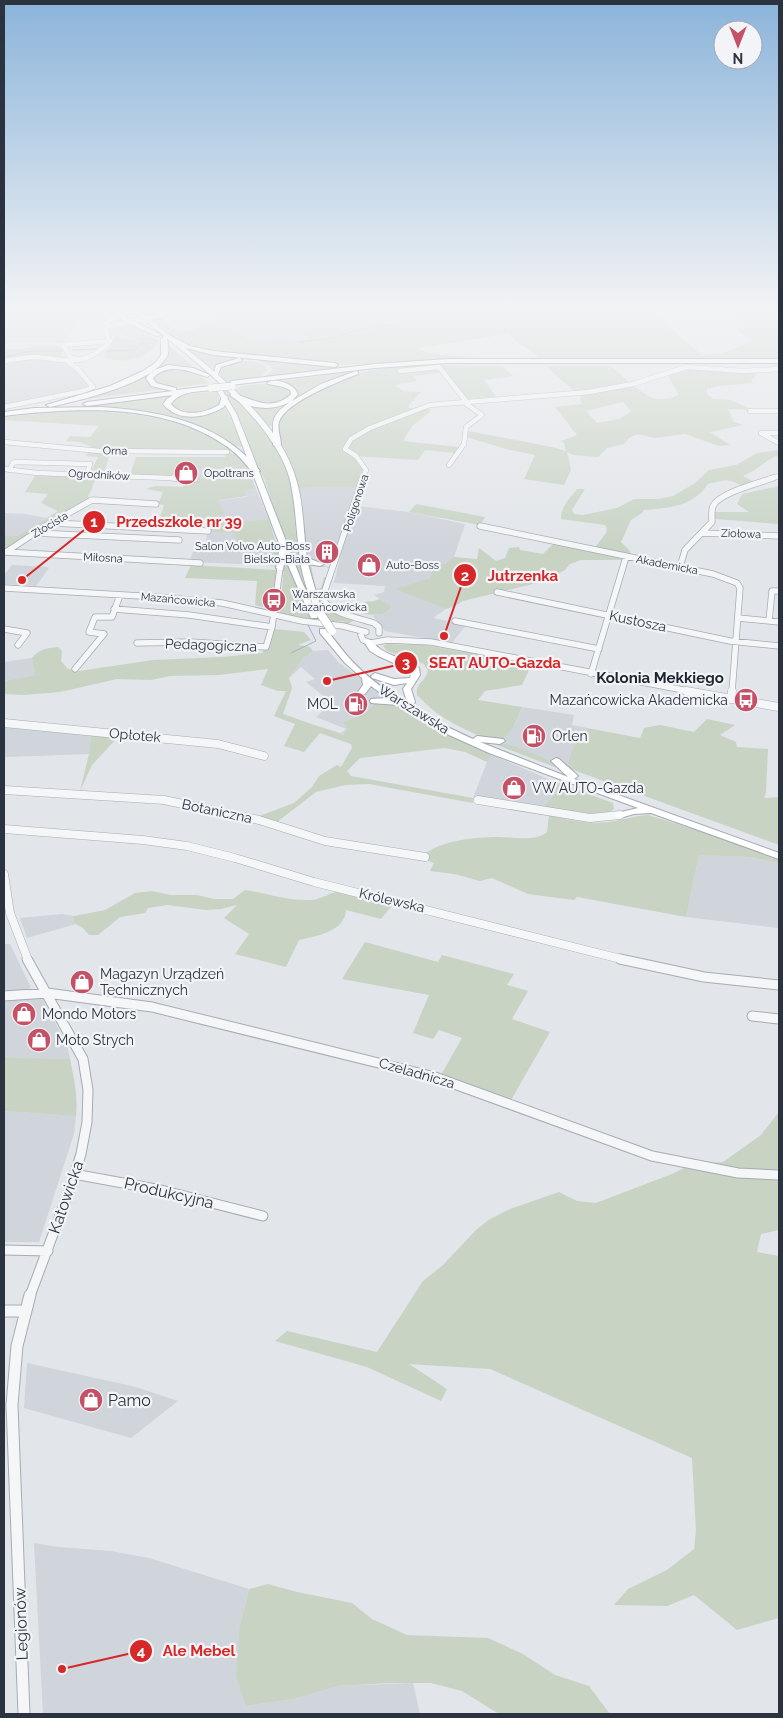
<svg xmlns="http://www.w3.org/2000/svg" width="783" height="1718" viewBox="0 0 783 1718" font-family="Raleway,sans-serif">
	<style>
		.built { fill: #d0d4db }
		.green { fill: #c8d3c4; fill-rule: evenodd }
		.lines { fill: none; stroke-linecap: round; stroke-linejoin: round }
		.stream { stroke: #a0b4c6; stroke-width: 1 }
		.minor-far4-casing { stroke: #a7acb3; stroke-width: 5.5 }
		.minor-far3-casing { stroke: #a7acb3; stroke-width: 7 }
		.minor-far2-casing { stroke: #a7acb3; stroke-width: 9 }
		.minor-far1-casing { stroke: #a7acb3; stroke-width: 11 }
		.minor-casing { stroke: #a7acb3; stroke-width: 13 }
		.major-casing { stroke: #a2aab4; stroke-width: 2 }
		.highway-casing { stroke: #8a939f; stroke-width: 2 }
		.minor-far4 { stroke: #f4f6f8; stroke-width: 4.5 }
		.minor-far3 { stroke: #f4f6f8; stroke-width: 5.5 }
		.minor-far2 { stroke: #f4f6f8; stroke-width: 8 }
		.minor-far1 { stroke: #f4f6f8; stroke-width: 9 }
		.minor { stroke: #f4f6f8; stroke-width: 11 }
		.major { fill: #fff; fill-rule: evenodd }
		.highway { fill: #fff; fill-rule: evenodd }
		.major-bridge-casing { stroke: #a2aab4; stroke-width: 9; stroke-linecap: butt }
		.highway-bridge-casing { stroke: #8a939f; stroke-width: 8; stroke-linecap: butt }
		.major-bridge { stroke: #fff; stroke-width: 8 }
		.highway-bridge { stroke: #fff; stroke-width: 7 }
		.labels { text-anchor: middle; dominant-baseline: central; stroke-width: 4.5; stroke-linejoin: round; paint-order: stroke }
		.far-street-label { font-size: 11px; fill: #2b3340; stroke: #f2f4f7 }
		.far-poi-label { font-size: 11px; fill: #2b3340; stroke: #f2f4f7; text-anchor: start }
		.street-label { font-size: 14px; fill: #2b3340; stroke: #f2f4f7 }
		.poi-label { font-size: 14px; fill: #2b3340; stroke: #f2f4f7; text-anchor: start }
		.neighbourhood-label { font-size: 15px; font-weight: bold; fill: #1d2531; stroke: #f2f4f7 }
		.near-street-label { font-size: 16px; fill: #2b3340; stroke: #f2f4f7 }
		.near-poi-label { font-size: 16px; fill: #2b3340; stroke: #f2f4f7; text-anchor: start }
		.leader { fill: none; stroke: #d62828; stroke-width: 2 }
		.callout-dot { fill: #d62828; stroke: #f2f4f7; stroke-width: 2 }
		.mark-label { font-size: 15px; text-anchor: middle; font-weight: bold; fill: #fff }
		.callout-label { font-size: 15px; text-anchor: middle; font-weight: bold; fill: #d62828; stroke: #f2f4f7; stroke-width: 4.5; stroke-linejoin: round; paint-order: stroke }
	</style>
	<rect width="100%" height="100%" fill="#e2e5e9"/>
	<!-- built -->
	<path class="built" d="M 295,309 L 308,339 L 292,341 L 249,340 L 226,323 L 212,321 L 218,317 L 209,310 L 195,310 Z
		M 4,314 L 78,316 L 82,317 L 62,343 L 4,342 Z
		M 122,325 L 133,326 L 150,335 L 126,340 L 121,334 L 110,336 L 109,329 Z
		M 32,359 L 67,363 L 75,368 L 91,385 L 86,389 L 4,406 L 4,364 Z
		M 182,467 L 208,467 L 204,478 L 177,477 Z
		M 357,487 L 331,563 L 314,562 L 308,558 L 298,488 Z
		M 256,489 L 269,519 L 248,521 L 220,520 L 218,500 L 247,497 L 245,491 Z
		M 357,506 L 409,512 L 465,524 L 454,557 L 446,563 L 432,567 L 430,578 L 396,589 L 446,609 L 433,618 L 466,625 L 452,643 L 385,631 L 373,616 L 390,610 L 392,607 L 374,595 L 384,592 L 385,586 L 334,583 L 344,542 Z
		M 4,513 L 25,514 L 47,518 L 17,536 L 4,535 Z
		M 208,532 L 234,533 L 238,544 L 276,543 L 266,565 L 189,562 L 193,552 L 206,552 L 209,546 L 206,539 Z
		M 12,565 L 47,567 L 49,568 L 36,586 L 4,584 L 4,575 Z
		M 328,650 L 338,662 L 394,703 L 374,704 L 364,714 L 343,722 L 349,729 L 343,735 L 310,724 L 341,733 L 346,729 L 316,717 L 332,703 L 306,682 L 315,679 L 301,667 L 289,678 L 303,658 L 313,651 Z
		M 32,658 L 35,675 L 4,681 L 4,662 Z
		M 522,707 L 574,715 L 572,725 L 587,728 L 580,736 L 568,768 L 491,740 L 515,725 Z
		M 4,726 L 91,736 L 89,754 L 6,757 L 4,760 Z
		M 492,755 L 555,782 L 556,793 L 541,808 L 473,798 L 487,762 Z
		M 699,855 L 749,857 L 779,863 L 779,928 L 686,917 Z
		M 62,914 L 74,916 L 74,923 L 76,924 L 27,938 L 20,918 Z
		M 4,944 L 10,944 L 31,988 L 13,992 L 4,991 Z
		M 42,998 L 67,1045 L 70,1059 L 4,1057 L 4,1001 Z
		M 4,1111 L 76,1116 L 74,1134 L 39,1242 L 4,1242 Z
		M 27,1363 L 136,1387 L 178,1401 L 131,1438 L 24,1408 Z
		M 34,1543 L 58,1547 L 111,1551 L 149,1558 L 249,1589 L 240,1625 L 246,1706 L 294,1699 L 338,1686 L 413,1683 L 420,1714 L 43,1714 Z"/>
	<!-- green -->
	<path class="green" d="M 42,309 L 115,309 L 116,314 C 107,319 93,323 83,321 L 95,320 L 111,314 L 106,313 L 86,320 L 84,320 L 84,317 L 81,315 L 4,312 L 41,313 Z
		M 290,309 L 644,309 L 650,313 L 548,329 L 652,314 L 668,326 L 702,355 L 695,357 L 727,352 L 749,342 L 750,340 L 739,332 L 738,326 L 742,319 L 732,309 L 779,309 L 779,360 L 474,359 L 342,365 L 197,349 L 179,342 L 152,319 L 168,314 L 176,315 L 160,318 L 179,332 L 219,322 L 227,324 L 249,340 L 292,341 L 308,339 ZM 509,334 L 518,343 L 540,357 C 518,359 437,360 423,349 L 433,355 L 417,348 Z
		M 117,336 L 129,340 L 149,336 L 159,341 C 148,359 123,365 104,357 L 105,352 L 111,347 L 114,337 Z
		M 4,343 L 8,343 L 5,344 L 5,348 C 24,354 48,337 65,350 L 61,351 L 64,358 L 4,360 Z
		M 166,343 L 192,366 C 178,368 156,364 147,377 L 148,383 L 164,389 L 71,401 L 81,399 L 159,364 Z
		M 186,348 L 330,366 L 354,367 L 263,378 L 272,370 L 270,366 C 255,356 226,356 213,369 Z
		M 235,361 L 252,361 L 266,366 L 267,371 L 259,377 L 226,382 L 220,376 L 220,367 Z
		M 502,366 L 513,376 L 484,380 L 496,397 L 468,399 L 446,372 L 413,376 L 417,381 L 394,385 L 403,391 L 421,392 L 409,405 L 409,408 L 420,407 L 431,409 L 429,413 L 412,426 L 403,441 L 459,447 L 455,453 L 425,450 L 418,460 L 354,456 L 363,468 L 357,487 L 298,488 C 296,479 295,470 291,462 C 287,451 276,439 278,427 C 280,412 294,405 306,398 C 321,389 337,381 354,375 C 392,361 461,366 502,366 Z
		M 546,366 L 611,366 L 630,383 L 575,392 Z
		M 172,369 C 188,368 199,373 210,384 C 194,382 165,396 153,378 L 159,373 Z
		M 687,369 L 758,372 L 751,381 L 754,383 L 719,386 L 707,389 L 707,394 L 714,399 L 730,400 L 754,410 L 728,409 L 734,422 L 743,425 L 710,432 L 730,445 L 719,446 L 685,434 L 654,438 L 638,434 L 629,438 L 624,444 L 607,448 L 598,457 L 573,455 L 567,452 L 571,470 L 564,485 L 524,479 L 535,455 L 506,449 L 467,437 L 468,431 L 552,447 L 566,451 L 564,443 L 561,441 L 577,435 L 555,407 L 582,404 L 579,394 L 632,385 C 651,398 655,404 679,395 L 668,375 ZM 623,402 L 632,411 L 619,419 L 597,423 L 586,411 Z
		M 358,371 L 340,377 L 291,404 L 273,426 L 266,426 L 247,405 L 276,405 L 297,393 L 293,387 L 270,382 Z
		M 260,384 L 283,386 L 290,391 L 290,396 C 280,405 258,407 246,401 C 242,399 237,393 233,390 L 243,386 Z
		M 224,388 C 250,413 282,443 290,480 C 294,494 294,511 295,525 C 298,557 304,589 319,617 L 317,617 L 280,528 L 264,478 L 255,463 L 234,409 L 222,389 Z
		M 215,390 L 221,402 C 210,417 186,413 172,407 L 170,402 C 184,389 201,396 215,390 Z
		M 175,395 L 165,401 L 164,406 C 177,423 210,414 226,407 L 243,447 L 235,446 L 211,432 L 187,422 L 125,411 L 60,409 Z
		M 75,411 C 130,412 188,416 233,451 L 98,450 C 86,444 80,441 66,441 L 70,436 L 90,437 L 99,426 L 4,420 L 4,417 Z
		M 779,450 L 779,458 L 776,456 C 764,462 755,471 743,476 L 756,483 L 744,487 C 727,478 727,480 708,484 C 693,507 668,508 644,510 L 642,513 L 631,520 L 621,542 L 630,551 L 631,556 L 594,549 L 606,533 L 607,528 L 605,525 L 561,519 C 560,507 571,497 577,489 L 585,489 L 572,510 L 574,514 L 583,515 L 617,508 L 634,499 L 659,499 L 673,496 L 695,483 L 709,470 L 736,465 L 757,453 Z
		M 89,451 L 110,452 L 104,474 L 90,473 L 98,457 L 86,456 Z
		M 226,452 C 243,452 252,476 256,489 L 245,491 L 247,496 L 218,500 L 224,513 L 220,519 L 248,521 L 269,519 L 276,543 L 279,547 L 277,567 L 266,565 L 275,543 L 238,544 L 234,533 L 208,532 L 211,519 L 160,517 L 164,505 L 158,504 L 163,492 L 146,489 L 155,486 L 183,487 L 186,479 L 204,478 L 208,468 L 182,467 L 177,477 L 130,475 L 136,457 L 225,457 Z
		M 36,474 L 97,476 L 88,497 L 93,499 L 4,551 L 4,535 L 17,536 L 58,511 L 41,503 L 48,494 L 25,492 Z
		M 779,486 L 779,524 L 715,519 L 715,512 L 749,512 L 737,504 L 742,494 Z
		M 416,504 L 485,517 L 480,525 L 409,512 Z
		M 555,542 L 621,557 L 621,560 L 581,560 L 570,564 L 565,570 L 541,582 L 463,601 L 455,606 L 446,609 L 395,589 L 430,578 L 432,567 L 446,563 L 454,557 L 477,559 L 479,548 L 496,561 L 505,558 L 509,548 L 519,547 L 520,550 L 543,554 Z
		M 285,556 L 306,610 L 310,619 L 280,613 Z
		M 307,563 L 329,567 L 328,575 L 326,576 L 329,569 L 327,567 L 311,566 L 316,589 L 321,588 L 324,577 L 327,578 L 321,597 L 325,605 L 356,619 L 348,624 L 341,623 L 346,621 L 331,622 L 319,606 Z
		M 191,565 L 277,570 L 275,594 L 272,595 L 270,605 L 262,607 L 255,605 L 257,581 L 185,578 Z
		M 380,599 L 392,607 C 382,619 361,615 349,608 L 369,601 L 371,602 Z
		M 274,629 L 304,632 L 311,640 L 298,645 L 310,647 L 313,651 L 303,658 L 289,678 L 292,688 L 283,714 L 343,735 L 348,729 L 343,722 L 364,714 L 374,704 L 381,702 L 394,703 L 428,725 L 492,755 L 487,762 L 465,752 L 445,748 L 360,758 L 347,771 L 351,776 L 473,798 L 473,803 L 369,784 L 345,785 L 316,792 L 277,822 L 257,817 L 294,803 L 312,787 L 319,776 L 337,765 L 341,767 L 352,748 L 351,744 L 320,733 L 304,752 L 284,746 L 295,724 L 274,716 L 286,691 L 278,691 L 261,685 L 268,669 L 219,675 L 170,676 L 151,680 L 117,679 L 60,692 L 23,695 L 4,694 L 4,681 L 35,675 L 32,658 C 39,649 47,648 58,647 L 62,651 L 61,661 L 68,669 L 79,671 L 153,660 L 222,657 L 262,653 Z
		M 387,644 L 425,645 L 532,664 L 522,685 L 485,691 L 478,700 L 522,707 C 517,718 513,735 500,739 C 487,743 445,720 434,711 C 428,706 422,700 417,695 C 415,683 426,681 428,671 L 424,664 L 415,660 L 387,651 L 383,646 Z
		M 707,719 L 735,725 L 720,735 L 736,742 L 737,747 L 768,749 L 766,792 L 764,798 L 779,797 L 779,845 L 568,768 C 569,753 577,739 587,728 L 640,738 L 644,728 L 660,725 L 694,732 Z
		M 7,726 L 120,735 L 92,765 L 80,791 L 89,754 L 91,736 Z
		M 489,742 C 510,743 545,755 560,769 Z
		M 555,782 L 613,803 L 614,809 C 600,821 560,811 541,808 L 556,793 Z
		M 648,815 C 692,828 736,843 779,860 L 779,863 L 749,857 L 699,855 L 686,917 L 577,897 L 574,900 L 528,894 L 492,878 L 480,881 L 454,874 L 430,871 L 434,863 L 426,860 L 423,855 C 443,840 474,837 498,837 C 514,837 535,842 547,832 L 549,816 C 568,819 589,825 608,822 C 622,820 634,816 648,815 Z
		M 245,890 C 267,893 287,901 310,900 C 320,900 327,894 336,892 C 354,889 376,899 394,903 L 381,919 L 346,910 C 345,932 316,936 299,940 L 286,967 L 235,954 L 249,934 L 224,918 L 237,905 L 221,909 L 206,910 L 167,905 L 148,908 L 145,913 L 120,917 L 98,935 L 89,935 L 83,928 L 74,923 L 74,916 L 105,910 L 135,893 L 152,891 L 170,895 L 197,895 L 214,899 L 233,899 Z
		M 365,942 L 438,962 L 442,955 L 514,974 L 507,985 L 528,991 L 512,1019 L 550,1032 L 511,1100 L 441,1075 L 462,1038 L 439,1030 L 433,1039 L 413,1033 L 429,995 L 342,979 Z
		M 4,1057 L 70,1059 C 74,1078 78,1096 76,1116 L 4,1111 Z
		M 779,1112 L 779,1230 L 761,1234 L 757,1252 L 779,1256 L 779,1618 L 737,1630 L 694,1595 L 667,1606 L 614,1605 L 628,1589 L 667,1570 L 694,1549 L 696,1530 L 692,1458 L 490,1369 L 409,1364 L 447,1389 L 441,1401 L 367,1367 L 275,1341 L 287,1331 L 377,1352 L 423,1281 L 443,1265 L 477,1229 L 490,1219 L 510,1209 L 559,1192 L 577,1201 L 596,1203 L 672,1174 L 692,1164 L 723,1162 L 761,1135 Z
		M 268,1584 L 297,1592 L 352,1603 L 372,1619 L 407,1635 L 488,1638 L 523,1654 L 555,1675 L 589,1686 L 610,1714 L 499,1714 L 462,1691 L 431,1683 L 390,1683 L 338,1686 L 294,1699 L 246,1706 L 236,1676 L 240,1625 L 249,1589 Z"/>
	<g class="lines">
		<!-- stream -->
		<path class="stream" d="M 191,335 L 196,335
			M 300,342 L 337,338 L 355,330 L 395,325
			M 73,350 L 98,349
			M 107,351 L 134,350 L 141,344 L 152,342
			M 4,357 L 32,351 L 63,351
			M 291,653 L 316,641 L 308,625"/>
		<!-- minor-far4 casing -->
		<g class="minor-far4-casing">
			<path id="minor-far4" d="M 107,327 L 163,315
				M 63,345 L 110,341
				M 63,345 L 71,358 L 78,359
				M 4,361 C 14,360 25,357 36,357 C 68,360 82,368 109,343 L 105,324 C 122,307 152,311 174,311
				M 400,371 L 439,367 L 465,400 L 465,403 L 482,415 L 466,427 L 464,444 L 449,465
				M 4,407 L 83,391 L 93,387 L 77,368 L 69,363
				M 750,411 L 779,411
				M 779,433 L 761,433 L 779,443
				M 4,442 L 100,451 L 227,452
				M 4,469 L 37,473 L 195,479
				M 9,470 L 13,463 L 16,462 L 90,464 L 87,474
				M 363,479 L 366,470 L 356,456 L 345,449 L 351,439 L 370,428 L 430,405 L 589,392 L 633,384 L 686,367 L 744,371 L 779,369
				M 769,479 L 779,476"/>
		</g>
		<!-- minor-far3 casing -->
		<g class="minor-far3-casing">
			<path id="minor-far3" d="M 173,478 L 195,479
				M 363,478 L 325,590 C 325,594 323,598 325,602 C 331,613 362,619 374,623 L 379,627 L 379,633
				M 53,523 L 208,531
				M 480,526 L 713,574 L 737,583 L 740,588 L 732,692
				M 36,533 L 179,540
				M 702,533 L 779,536
				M 5,552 L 200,563
				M 6,552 L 44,527 L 92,500 L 156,504
				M 680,567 L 685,550 L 712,522 C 712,517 711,511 713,506 C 719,493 759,483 773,478
				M 4,588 L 158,597 L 222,603 L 302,621 L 343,626 L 366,632
				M 497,592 L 730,641 L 779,646
				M 114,609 L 189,615 L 272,627 L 280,568
				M 738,618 L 779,622
				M 455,621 L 599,649
				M 769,621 L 772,591 L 779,591
				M 4,629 L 27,633 L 18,645
				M 104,634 L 89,632 L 95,617 L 112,617 L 120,595
				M 361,635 L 363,640 L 371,643 L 387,640 L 431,642 L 694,692
				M 137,643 L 191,642 L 266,647 L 272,627
				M 75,669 L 104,634
				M 591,674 L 626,557"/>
		</g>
		<!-- minor-far2 casing -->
		<g class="minor-far2-casing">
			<path id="minor-far2" d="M 686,691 L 779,707
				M 731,699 L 732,691
				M 4,723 L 218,744 L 264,756
				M 4,790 L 164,800 L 259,820 L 325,841 L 425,857
				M 478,800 L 590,818 L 620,815
				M 4,829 L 143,840 L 187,846 L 235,858 L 314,882 L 625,960
				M 4,874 L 10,913 L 28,960"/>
		</g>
		<!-- minor-far1 casing -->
		<g class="minor-far1-casing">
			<path id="minor-far1" d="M 27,959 L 83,1059 L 88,1090 L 87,1122 L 81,1154 L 71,1186 L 30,1296
				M 620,959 L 704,977 L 779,985
				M 4,996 L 47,993 L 152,1007 L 435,1077 L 652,1156 L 738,1173 L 779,1175
				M 752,1016 L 779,1019
				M 74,1174 L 161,1190 L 263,1216
				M 4,1250 L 48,1251"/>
		</g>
		<!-- minor casing -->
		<g class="minor-casing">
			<path id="minor" d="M 4,1311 L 25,1311
				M 24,1714 L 12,1405 L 17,1346 L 30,1295"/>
		</g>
		<!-- major casing -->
		<g class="major-casing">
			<path id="major" d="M 118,309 L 124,309 L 126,317 L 161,335 L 156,336 L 121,319 Z
				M 131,309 L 140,310 C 147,316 153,322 160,328 C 208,366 279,418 296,479 C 304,504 303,532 307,558 L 324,564 L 320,566 L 308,564 L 318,599 L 326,616 L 325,618 L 319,618 L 318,616 C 310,598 302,578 300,559 C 296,533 296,505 290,480 C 273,415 181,351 131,309 Z
				M 217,388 L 221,388 L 237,415 L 302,582 L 318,616 L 317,618 L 311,618 L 310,616 L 285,558 L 283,570 L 280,570 L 276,568 L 280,546 L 231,415 L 216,389 Z
				M 320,629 L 326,629 C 334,639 342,650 350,659 C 383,694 429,719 473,739 L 477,736 L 503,739 L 505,741 L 500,744 L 480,742 L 568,777 L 551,761 L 556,758 L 559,759 L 576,774 L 578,776 L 574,779 L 779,853 L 779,859 L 651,813 L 634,814 L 620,818 L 617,817 L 615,815 L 617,813 L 638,808 L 489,753 L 449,735 L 398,705 L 371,703 L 370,701 L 371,699 L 387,698 L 371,686 L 365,694 L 359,694 L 358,692 L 363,685 L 362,678 L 345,663 L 320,633 Z
				M 365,640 L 371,640 C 383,657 404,656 419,668 L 420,675 L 411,689 L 415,702 L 414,704 L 411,705 L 407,702 L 403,689 L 407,683 L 394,685 L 372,678 L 371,676 L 375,673 L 394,679 L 410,678 L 412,671 L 378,656 L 370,651 L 364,642 Z"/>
		</g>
		<!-- highway casing -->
		<g class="highway-casing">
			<path id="highway" d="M 167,334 L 190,346 L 213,351 L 335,363 L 338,365 L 335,367 L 213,355 L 186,348 L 167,338 C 168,343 169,349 168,354 C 157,383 78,401 50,407 L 46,405 L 110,386 L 143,371 L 155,363 L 161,355 L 161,339 Z
				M 239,358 L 242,360 L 241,361 L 221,367 L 217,377 L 213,377 L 216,365 Z
				M 448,359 L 779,359 L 779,363 L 448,363 L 375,368 L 231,385 L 228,383 L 231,381 L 375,364 Z
				M 168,365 L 193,368 L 210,375 L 207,377 C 189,371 168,362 153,378 L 156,383 L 176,388 L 176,390 L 211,386 L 214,388 L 211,390 C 196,392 180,391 171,404 C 182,418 205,413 219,405 L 222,397 L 225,395 L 228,397 L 224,407 C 206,418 178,423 163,404 L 167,399 L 173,395 L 87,406 L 83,404 L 87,402 L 173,391 L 151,386 L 146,378 L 152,371 Z
				M 356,371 L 358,372 L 358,374 C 340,381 285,402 279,422 C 277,429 281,438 281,445 L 277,447 L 273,445 C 274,422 268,417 290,402 C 272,412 245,409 230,395 L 233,393 C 253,400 273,412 291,394 L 290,390 L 283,387 L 268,384 L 267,383 C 276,377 294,384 298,394 L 292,401 L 321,384 Z
				M 101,407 C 160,411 221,422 260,471 L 253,473 C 244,462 235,451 223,444 C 161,402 74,408 4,416 L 4,412 L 34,408 Z"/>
		</g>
		<!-- minor-far4 -->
		<use href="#minor-far4" class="minor-far4"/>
		<!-- minor-far3 -->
		<use href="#minor-far3" class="minor-far3"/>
		<!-- minor-far2 -->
		<use href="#minor-far2" class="minor-far2"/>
		<!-- minor-far1 -->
		<use href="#minor-far1" class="minor-far1"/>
		<!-- minor -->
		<use href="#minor" class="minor"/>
		<!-- major -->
		<use href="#major" class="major"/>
		<!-- highway -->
		<use href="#highway" class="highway"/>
		<!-- major-bridge casing -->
		<g class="major-bridge-casing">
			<path id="major-bridge" d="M 322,616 L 332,631"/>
		</g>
		<!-- highway-bridge casing -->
		<g class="highway-bridge-casing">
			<path id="highway-bridge" d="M 211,388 L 232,386"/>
		</g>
		<!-- major-bridge -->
		<use href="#major-bridge" class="major-bridge"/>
		<!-- highway-bridge -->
		<use href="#highway-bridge" class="highway-bridge"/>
	</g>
	<!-- sky -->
	<linearGradient id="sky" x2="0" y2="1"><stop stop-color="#8bb4da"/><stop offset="0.56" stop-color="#f2f3f5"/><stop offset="1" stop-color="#f2f3f5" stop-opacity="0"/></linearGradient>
	<rect width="783" height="550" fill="url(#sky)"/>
	<!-- icons -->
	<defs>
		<g id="shop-disc" transform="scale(1.25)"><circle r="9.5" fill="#c45166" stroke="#f2f4f7"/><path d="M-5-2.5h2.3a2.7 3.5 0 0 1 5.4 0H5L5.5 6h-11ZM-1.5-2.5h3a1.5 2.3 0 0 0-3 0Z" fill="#fff"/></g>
		<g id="building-disc" transform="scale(1.25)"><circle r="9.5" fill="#c45166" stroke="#f2f4f7"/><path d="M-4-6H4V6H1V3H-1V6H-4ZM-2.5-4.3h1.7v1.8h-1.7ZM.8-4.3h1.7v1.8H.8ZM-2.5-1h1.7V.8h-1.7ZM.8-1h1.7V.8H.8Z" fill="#fff"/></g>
		<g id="bus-disc" transform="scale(1.25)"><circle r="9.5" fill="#c45166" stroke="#f2f4f7"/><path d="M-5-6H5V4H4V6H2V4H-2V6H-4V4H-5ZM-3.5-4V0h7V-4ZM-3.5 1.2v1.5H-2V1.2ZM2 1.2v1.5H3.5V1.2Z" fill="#fff"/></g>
		<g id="fuel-disc" transform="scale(1.25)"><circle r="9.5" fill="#c45166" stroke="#f2f4f7"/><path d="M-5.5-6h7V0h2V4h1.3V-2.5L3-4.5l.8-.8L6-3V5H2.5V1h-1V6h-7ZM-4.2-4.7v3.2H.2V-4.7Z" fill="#fff"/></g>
	</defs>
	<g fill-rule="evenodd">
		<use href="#shop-disc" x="186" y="473"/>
		<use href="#building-disc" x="327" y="552"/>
		<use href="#shop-disc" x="369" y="565"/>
		<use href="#bus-disc" x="274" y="600"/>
		<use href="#bus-disc" x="746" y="700"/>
		<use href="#fuel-disc" x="356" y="704"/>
		<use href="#fuel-disc" x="534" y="736"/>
		<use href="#shop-disc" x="514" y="788"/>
		<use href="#shop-disc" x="82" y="982"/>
		<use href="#shop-disc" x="24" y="1014"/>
		<use href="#shop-disc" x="39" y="1040"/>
		<use href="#shop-disc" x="91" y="1400"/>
	</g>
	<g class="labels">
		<!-- far-street labels -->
		<g class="far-street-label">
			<text transform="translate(115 451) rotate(1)">Orna</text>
			<text transform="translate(99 475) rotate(3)">Ogrodników</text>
			<text transform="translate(356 503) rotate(-72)">Poligonowa</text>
			<text transform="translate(50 525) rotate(-31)">Złocista</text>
			<text transform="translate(741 534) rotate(2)">Ziołowa</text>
			<text transform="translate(103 558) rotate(3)">Miłosna</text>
			<text transform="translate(667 565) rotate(11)">Akademicka</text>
			<text transform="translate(178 600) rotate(5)">Mazańcowicka</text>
		</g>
		<!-- far-poi labels -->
		<g class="far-poi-label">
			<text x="204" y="473">Opoltrans</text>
			<text x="310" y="546" text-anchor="end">Salon Volvo Auto-Boss<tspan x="310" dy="13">Bielsko-Biała</tspan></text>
			<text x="386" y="565">Auto-Boss</text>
			<text x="292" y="594">Warszawska<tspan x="292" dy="13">Mazańcowicka</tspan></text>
		</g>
		<!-- street labels -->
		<g class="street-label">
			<text transform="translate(638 621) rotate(12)">Kustosza</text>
			<text transform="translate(211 645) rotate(2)">Pedagogiczna</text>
			<text transform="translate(414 709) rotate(32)">Warszawska</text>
			<text transform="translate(135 735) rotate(5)">Opłotek</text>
			<text transform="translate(217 811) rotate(12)">Botaniczna</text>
			<text transform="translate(392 900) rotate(13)">Królewska</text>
			<text transform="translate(417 1073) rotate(16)">Czeladnicza</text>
		</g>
		<!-- poi labels -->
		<g class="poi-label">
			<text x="728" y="700" text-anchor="end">Mazańcowicka Akademicka</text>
			<text x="338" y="704" text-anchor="end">MOL</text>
			<text x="552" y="736">Orlen</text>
			<text x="532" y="788">VW AUTO-Gazda</text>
			<text x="100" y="974">Magazyn Urządzeń<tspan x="100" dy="16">Technicznych</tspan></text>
			<text x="42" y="1014">Mondo Motors</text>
			<text x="56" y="1040">Moto Strych</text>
		</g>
		<!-- neighbourhood labels -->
		<g class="neighbourhood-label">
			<text x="660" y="678">Kolonia Mekkiego</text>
		</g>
		<!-- near-street labels -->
		<g class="near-street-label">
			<text transform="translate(169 1193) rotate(13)">Produkcyjna</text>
			<text transform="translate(66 1197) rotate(-71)">Katowicka</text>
			<text transform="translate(21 1624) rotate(-92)">Legionów</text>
		</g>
		<!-- near-poi labels -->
		<g class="near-poi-label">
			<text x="108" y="1400">Pamo</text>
		</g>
	</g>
	<!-- callouts -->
	<path class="leader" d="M22 580L94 522M444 636L465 575M327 681L406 663M62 1669L141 1651"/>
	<g class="callout-dot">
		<circle cx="22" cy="580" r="5"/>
		<circle cx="444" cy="636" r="5"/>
		<circle cx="327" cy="681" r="5"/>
		<circle cx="62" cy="1669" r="5"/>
		<circle cx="94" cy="522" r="12"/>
		<circle cx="465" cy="575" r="12"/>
		<circle cx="406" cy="663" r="12"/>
		<circle cx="141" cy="1651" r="12"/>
	</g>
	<g class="mark-label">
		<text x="94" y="527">1</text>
		<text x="465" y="581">2</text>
		<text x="406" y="668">3</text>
		<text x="141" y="1656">4</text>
	</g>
	<g class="callout-label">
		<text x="179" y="527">Przedszkole nr 39</text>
		<text x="523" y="581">Jutrzenka</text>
		<text x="495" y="668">SEAT AUTO-Gazda</text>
		<text x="199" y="1656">Ale Mebel</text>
	</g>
	<!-- border -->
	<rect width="783" height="1718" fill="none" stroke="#2b3340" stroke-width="10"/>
	<!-- north arrow -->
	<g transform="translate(738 45) rotate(180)"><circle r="24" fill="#f2f4f7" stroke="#a2a7ae"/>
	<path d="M0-4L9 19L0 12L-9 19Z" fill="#c45166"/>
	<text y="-8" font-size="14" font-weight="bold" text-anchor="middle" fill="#2b3340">N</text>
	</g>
</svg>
